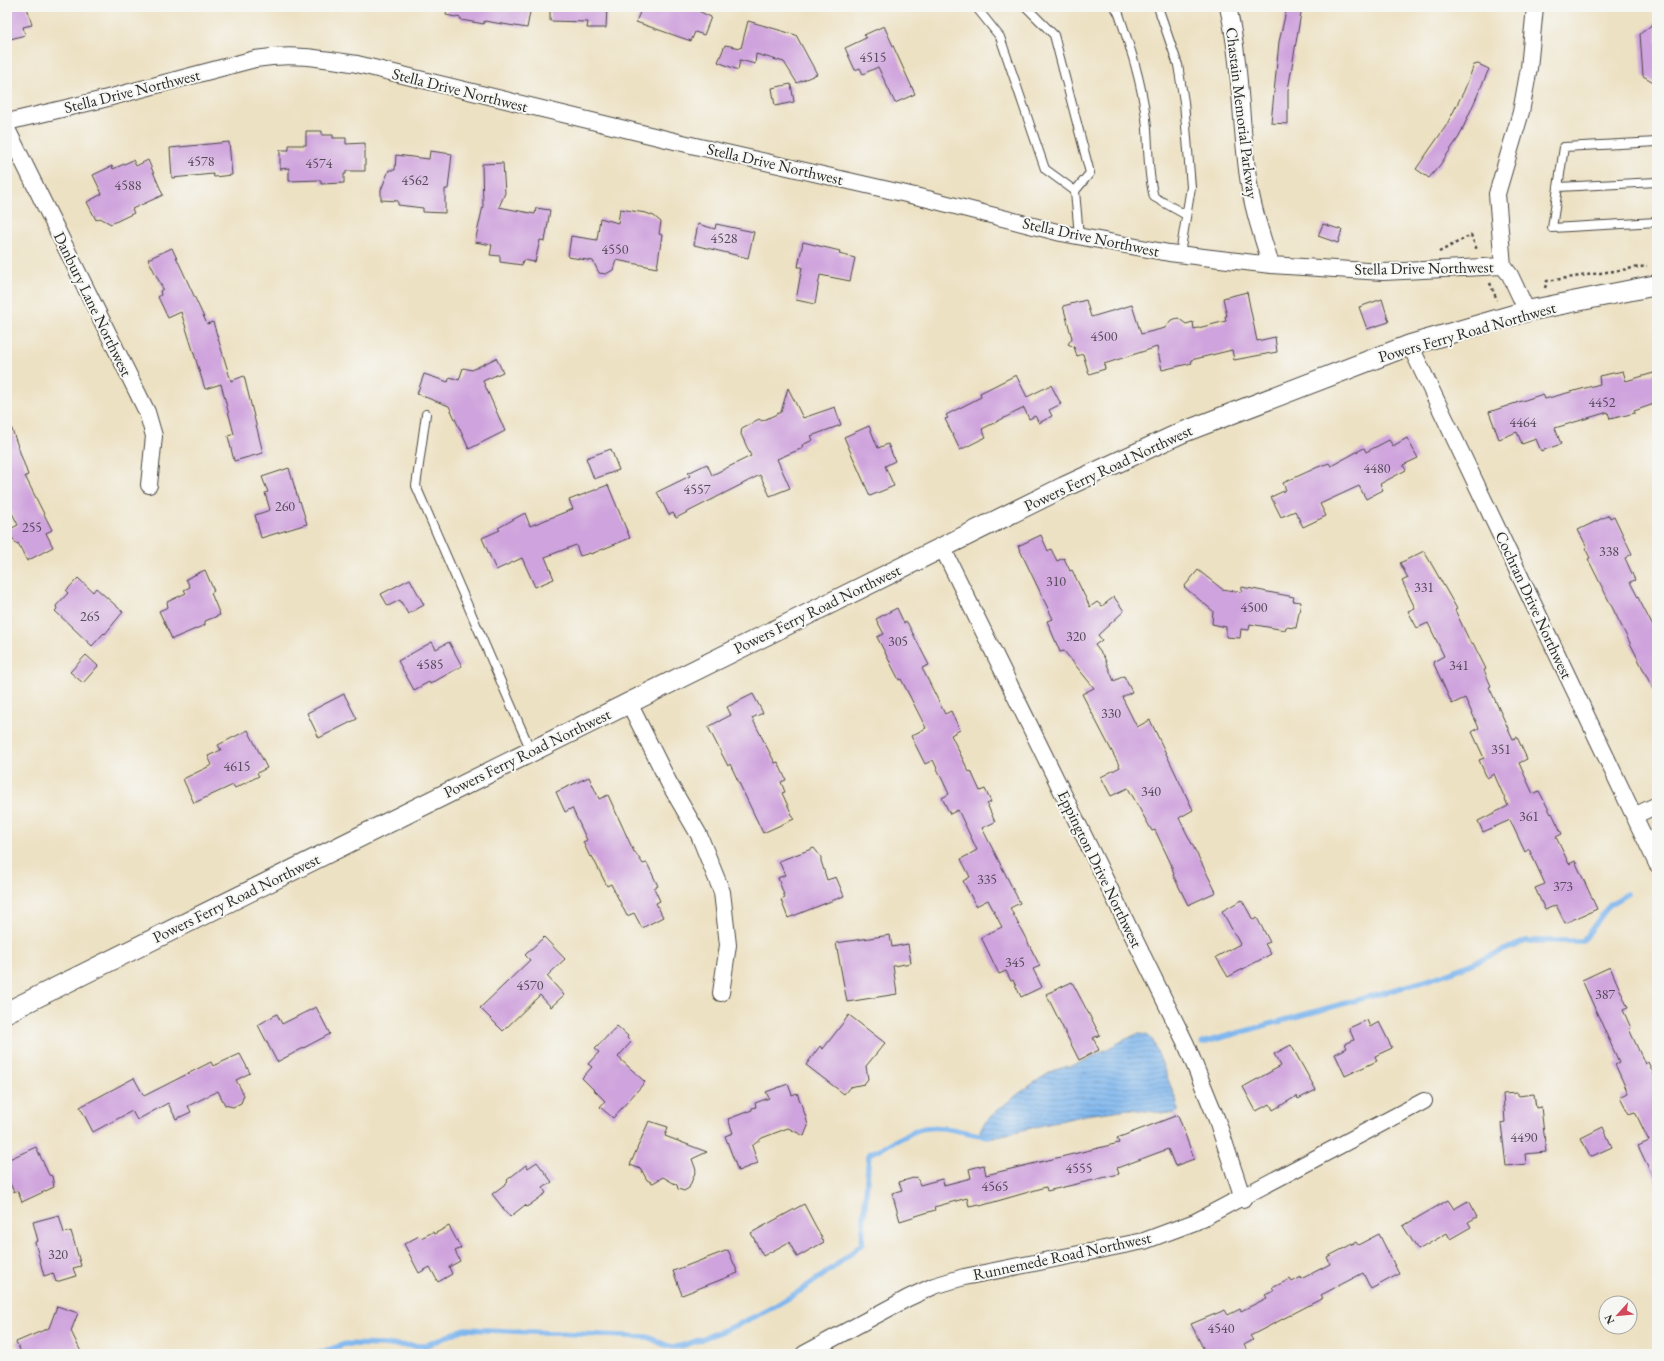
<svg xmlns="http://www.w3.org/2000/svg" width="1664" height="1361" viewBox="0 0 1664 1361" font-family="'EB Garamond',serif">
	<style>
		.water { fill: url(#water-rules); stroke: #54708c }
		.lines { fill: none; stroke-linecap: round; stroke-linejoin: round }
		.stream { stroke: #7eb6ee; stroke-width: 5.5 }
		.building { fill: #cfa3dd }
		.service-casing { stroke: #484642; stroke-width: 10 }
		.minor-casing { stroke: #484642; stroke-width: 18 }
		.tertiary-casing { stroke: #484642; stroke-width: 22 }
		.path { stroke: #484642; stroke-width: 2.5; stroke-dasharray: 3 3; stroke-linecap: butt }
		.service { stroke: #fff; stroke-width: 8 }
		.minor { stroke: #fff; stroke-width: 16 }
		.tertiary { stroke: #fff; stroke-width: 20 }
		.labels { text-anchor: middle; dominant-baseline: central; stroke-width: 4; stroke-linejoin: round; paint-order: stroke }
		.number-label { font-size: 14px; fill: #544958 }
		.street-label { font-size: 16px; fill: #2b2b2b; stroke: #f6f6f2 }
	</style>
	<defs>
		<pattern id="water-rules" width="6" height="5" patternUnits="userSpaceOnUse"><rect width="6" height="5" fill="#7eb6ee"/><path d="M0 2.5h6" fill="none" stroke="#6794c1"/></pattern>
	</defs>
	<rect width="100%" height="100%" fill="#f6f6f2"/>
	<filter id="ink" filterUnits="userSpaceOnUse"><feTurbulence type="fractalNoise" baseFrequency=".025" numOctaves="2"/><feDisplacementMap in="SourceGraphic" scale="8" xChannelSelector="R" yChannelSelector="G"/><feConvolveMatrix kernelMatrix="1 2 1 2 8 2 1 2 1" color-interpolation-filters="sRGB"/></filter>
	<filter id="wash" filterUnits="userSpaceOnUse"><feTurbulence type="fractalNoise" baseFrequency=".012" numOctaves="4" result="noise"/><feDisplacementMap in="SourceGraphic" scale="16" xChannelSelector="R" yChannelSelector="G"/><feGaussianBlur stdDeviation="0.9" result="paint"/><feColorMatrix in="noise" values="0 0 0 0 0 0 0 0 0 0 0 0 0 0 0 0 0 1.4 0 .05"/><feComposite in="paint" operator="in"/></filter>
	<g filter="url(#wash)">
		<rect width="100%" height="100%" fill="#ede1c3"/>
		<!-- water -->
		<path class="water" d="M 1137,1034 C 1145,1034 1149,1035 1153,1041 L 1177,1102 L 1178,1112 L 1173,1114 L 1129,1109 L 1085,1115 L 994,1137 L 984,1136 L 980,1131 C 982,1118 1039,1078 1053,1071 C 1062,1067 1073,1066 1082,1062 C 1101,1053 1118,1042 1137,1034 Z"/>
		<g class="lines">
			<!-- stream -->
			<path class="stream" d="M 1202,1043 L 1425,981 L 1451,972 L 1526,941 L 1583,941 L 1610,904 L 1627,894
				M 316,1354 L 345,1344 L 425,1346 L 464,1329 L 648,1337 C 655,1340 666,1347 674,1347 C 684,1347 698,1340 709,1336 C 766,1316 816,1284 862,1244 L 869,1154 C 881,1149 915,1129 925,1128 C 947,1125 969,1135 989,1136"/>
		</g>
		<g id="blocks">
			<!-- building -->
			<path class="building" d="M 7,7 L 27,7 L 32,25 L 23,27 L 25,35 L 7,40 Z
				M 447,7 L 531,7 L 527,28 L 484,21 L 484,24 L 461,20 L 461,18 L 446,15 Z
				M 550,7 L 607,7 L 606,28 L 587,28 L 588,22 L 550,21 Z
				M 642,7 L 690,7 L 711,17 L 704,35 L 695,32 L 691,41 L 636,22 Z
				M 1287,7 L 1302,7 L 1288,90 L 1288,124 L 1271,123 L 1279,42 Z
				M 748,21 L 796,35 L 817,74 L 797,83 L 784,62 L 756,54 L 755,64 L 740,60 L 738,70 L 718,62 L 725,45 L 741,48 Z
				M 1657,21 L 1657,84 L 1643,76 L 1640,34 Z
				M 884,26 L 915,94 L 895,103 L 878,67 L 863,74 L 860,68 L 855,70 L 845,48 L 866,38 L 864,35 Z
				M 1478,64 L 1489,69 L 1459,137 L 1440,165 L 1429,178 L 1416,169 L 1446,126 L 1464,91 L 1474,65 Z
				M 791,84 L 794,102 L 775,106 L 772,88 Z
				M 306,131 L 322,131 L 322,135 L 333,135 L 333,138 L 346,138 L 346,144 L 365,143 L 365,171 L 346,171 L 346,174 L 344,174 L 344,183 L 321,184 L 321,180 L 289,181 L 289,168 L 280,169 L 280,150 L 289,150 L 289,145 L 306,145 Z
				M 229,142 L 232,175 L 214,177 L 213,174 L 172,178 L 170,148 Z
				M 430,151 L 452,154 L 448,189 L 445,189 L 445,213 L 423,212 L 423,208 L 398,205 L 398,201 L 381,200 L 381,190 L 389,170 L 395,170 L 396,155 L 429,159 Z
				M 133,160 L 136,166 L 148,160 L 163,195 L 132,209 L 134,213 L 111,224 L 100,218 L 96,220 L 87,202 L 102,194 L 93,175 L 112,166 L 113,169 Z
				M 503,163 L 505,193 L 499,207 L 535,214 L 536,208 L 550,210 L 545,241 L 540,240 L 535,262 L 523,260 L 522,265 L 500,262 L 500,256 L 490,255 L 492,245 L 475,242 L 483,206 L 482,164 Z
				M 620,209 L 646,213 L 654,216 L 661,222 L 659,234 L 662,235 L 657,268 L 616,260 L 613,270 L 606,274 L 599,273 L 593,261 L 568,257 L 571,236 L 597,240 L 600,218 L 618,223 Z
				M 698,224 L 715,229 L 716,224 L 754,232 L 748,258 L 694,245 Z
				M 1323,224 L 1342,230 L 1338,243 L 1318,236 Z
				M 803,242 L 840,251 L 839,254 L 855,258 L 850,281 L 820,275 L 815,304 L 796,300 L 802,267 L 798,267 Z
				M 172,248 L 207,324 L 213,322 L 231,381 L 244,376 L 263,453 L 234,461 L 228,436 L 234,434 L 221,384 L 205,389 L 181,312 L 168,318 L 158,297 L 161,295 L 160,291 L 163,289 L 148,259 Z
				M 1247,292 L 1257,341 L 1275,337 L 1277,352 L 1234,360 L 1232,350 L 1191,360 L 1192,363 L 1162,370 L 1157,347 L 1104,364 L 1105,369 L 1089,374 L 1083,354 L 1077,356 L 1074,347 L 1068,344 L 1072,338 L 1063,306 L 1086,300 L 1091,317 L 1132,305 L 1141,334 L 1165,328 L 1171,320 L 1178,318 L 1186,324 L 1193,322 L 1194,329 L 1226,321 L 1225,316 L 1227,316 L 1223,298 Z
				M 1382,299 L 1389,322 L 1367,329 L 1359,307 Z
				M 496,358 L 503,372 L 483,381 L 505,431 L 469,449 L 449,406 L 417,394 L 424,374 L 448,382 L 450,377 L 459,380 L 463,368 L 472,370 Z
				M 1623,371 L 1626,381 L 1657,372 L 1657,403 L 1634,411 L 1635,413 L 1610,419 L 1608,412 L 1555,428 L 1561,444 L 1541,451 L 1536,439 L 1522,444 L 1517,432 L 1499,439 L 1489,412 L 1543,394 L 1545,399 L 1600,384 L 1599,376 Z
				M 1016,375 L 1027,397 L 1051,385 L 1061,404 L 1049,410 L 1052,416 L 1039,423 L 1035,416 L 1029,419 L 1024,408 L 982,429 L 986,437 L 960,450 L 945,419 L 948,418 L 946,415 L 981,397 L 980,393 Z
				M 788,388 L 803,418 L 835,407 L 841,425 L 811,436 L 813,440 L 802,445 L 803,448 L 777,459 L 790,488 L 770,496 L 760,475 L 676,518 L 673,513 L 669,515 L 657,492 L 690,476 L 688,473 L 707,464 L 712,475 L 751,456 L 741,434 L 742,428 L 759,419 L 762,421 L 781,412 Z
				M 9,421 L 28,475 L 25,476 L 52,530 L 46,533 L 53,547 L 27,561 L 18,543 L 16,544 L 8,530 L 18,525 L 7,503 L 7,422 Z
				M 869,426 L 878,448 L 888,444 L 895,461 L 885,466 L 894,486 L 870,496 L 844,437 Z
				M 1407,438 L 1418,458 L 1403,465 L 1406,470 L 1380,484 L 1383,490 L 1366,499 L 1359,486 L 1320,504 L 1326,516 L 1303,527 L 1295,511 L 1281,517 L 1271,497 L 1286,490 L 1283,483 L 1318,467 L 1329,463 L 1331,466 L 1364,448 L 1366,452 L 1389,440 L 1393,446 Z
				M 611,449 L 619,470 L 594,479 L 586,458 Z
				M 289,468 L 299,502 L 300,501 L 307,524 L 261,538 L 255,515 L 270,510 L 265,493 L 268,492 L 262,477 Z
				M 608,485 L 630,538 L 591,554 L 590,553 L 580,556 L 576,545 L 545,557 L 554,579 L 535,587 L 522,558 L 496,570 L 482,538 L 500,530 L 498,528 L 525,513 L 530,526 L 573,509 L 569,500 Z
				M 1609,515 L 1610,518 L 1614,516 L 1632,554 L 1625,558 L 1635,580 L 1630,582 L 1657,634 L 1657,697 L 1588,559 L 1590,558 L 1585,548 L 1587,547 L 1578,530 Z
				M 1041,535 L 1048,551 L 1051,549 L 1057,561 L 1064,558 L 1070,571 L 1072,570 L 1090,607 L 1097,602 L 1102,606 L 1114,597 L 1124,611 L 1098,635 L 1102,640 L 1095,645 L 1104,657 L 1114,681 L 1124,676 L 1132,692 L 1122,697 L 1137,727 L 1150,720 L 1193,810 L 1179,818 L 1216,892 L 1188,905 L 1173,875 L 1174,874 L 1171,864 L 1155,830 L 1152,831 L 1128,788 L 1111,796 L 1101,777 L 1120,767 L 1082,694 L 1094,688 L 1064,651 L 1060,652 L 1047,621 L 1053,619 L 1018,546 Z
				M 1424,551 L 1457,609 L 1455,610 L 1471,644 L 1473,643 L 1486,669 L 1484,670 L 1491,686 L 1489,687 L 1513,739 L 1517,737 L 1527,759 L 1519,763 L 1533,794 L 1539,791 L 1551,814 L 1552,813 L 1562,834 L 1556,837 L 1569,864 L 1575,861 L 1597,909 L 1565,923 L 1556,905 L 1545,910 L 1535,888 L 1545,884 L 1529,849 L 1525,852 L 1510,820 L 1483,832 L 1478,821 L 1508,806 L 1494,774 L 1487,778 L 1479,760 L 1484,758 L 1472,732 L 1479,728 L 1465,698 L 1452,704 L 1433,662 L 1444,656 L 1428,623 L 1417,628 L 1408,611 L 1415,608 L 1402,581 L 1408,578 L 1400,563 Z
				M 205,570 L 214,591 L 211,593 L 220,615 L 205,621 L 205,625 L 172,639 L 159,611 L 168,607 L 167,602 L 186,593 L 184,590 L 190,587 L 186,579 Z
				M 1198,570 L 1222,589 L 1241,592 L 1242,587 L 1294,597 L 1293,601 L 1301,602 L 1296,628 L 1286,627 L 1285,630 L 1250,624 L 1249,630 L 1241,629 L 1240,638 L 1226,637 L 1226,627 L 1212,624 L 1213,611 L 1184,587 Z
				M 78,578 L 93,592 L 96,588 L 123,612 L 105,634 L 104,633 L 92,646 L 55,611 L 57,609 L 56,606 L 68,593 L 66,591 Z
				M 410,579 L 424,605 L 408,614 L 400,600 L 388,606 L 381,594 Z
				M 897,608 L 904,623 L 907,622 L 929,665 L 922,668 L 945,714 L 951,711 L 960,730 L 951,735 L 969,772 L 971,771 L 980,791 L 985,789 L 991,802 L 987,804 L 995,822 L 982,828 L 1020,903 L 1010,908 L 1040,966 L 1033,969 L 1042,987 L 1021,997 L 1013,980 L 1011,981 L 1006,971 L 999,974 L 981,937 L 1002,927 L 988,900 L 976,906 L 963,881 L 970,877 L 961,859 L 977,850 L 958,810 L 950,814 L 942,798 L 949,794 L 933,760 L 925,764 L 911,736 L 926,728 L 901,679 L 899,680 L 877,637 L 884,634 L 876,619 Z
				M 432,642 L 436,649 L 449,642 L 462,666 L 430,684 L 429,682 L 414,690 L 398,661 Z
				M 86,655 L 98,666 L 83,683 L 70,672 Z
				M 344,694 L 357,719 L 319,738 L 307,713 Z
				M 753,694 L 763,713 L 752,718 L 775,763 L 778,762 L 786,780 L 781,782 L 785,792 L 782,793 L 794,819 L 763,833 L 730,764 L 728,766 L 708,727 L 731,715 L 727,707 Z
				M 248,730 L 267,768 L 257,773 L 259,776 L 235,788 L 233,785 L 194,803 L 183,779 L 212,765 L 208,756 L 221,750 L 218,745 Z
				M 589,777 L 599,799 L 608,795 L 634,852 L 635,852 L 643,864 L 647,863 L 658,886 L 654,888 L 660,901 L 656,903 L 663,917 L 642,928 L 634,913 L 627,916 L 611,884 L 607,886 L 592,856 L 590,857 L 583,842 L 587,840 L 572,808 L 565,812 L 556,792 Z
				M 814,848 L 821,857 L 821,861 L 827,880 L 836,877 L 844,896 L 788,918 L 781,900 L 785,898 L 778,878 L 785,875 L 779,861 Z
				M 1242,900 L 1253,920 L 1257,918 L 1270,942 L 1265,944 L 1271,954 L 1228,977 L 1216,957 L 1240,944 L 1222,911 Z
				M 890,935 L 892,947 L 908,944 L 911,963 L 893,966 L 897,994 L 847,1002 L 836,943 Z
				M 544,937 L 565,959 L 547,976 L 564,995 L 551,1007 L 540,995 L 503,1031 L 480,1008 L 530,960 L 525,955 Z
				M 1610,967 L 1628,1008 L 1623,1010 L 1631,1028 L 1629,1029 L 1645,1064 L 1648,1062 L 1657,1081 L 1657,1185 L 1638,1146 L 1649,1141 L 1635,1112 L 1629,1114 L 1620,1097 L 1628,1093 L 1615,1064 L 1619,1062 L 1582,980 Z
				M 1072,982 L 1100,1035 L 1093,1038 L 1099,1050 L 1079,1060 L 1046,994 Z
				M 316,1007 L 330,1034 L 277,1062 L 258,1025 L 277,1014 L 282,1024 Z
				M 849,1015 L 885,1043 L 866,1066 L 868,1079 L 864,1084 L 850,1087 L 844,1094 L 806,1065 L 820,1046 L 823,1049 Z
				M 1367,1020 L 1370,1027 L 1379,1022 L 1392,1048 L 1375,1056 L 1377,1061 L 1345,1076 L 1335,1054 L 1347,1048 L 1345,1044 L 1354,1040 L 1349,1028 Z
				M 617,1026 L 628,1036 L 627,1038 L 631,1042 L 618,1057 L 645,1082 L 613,1118 L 600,1107 L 605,1101 L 582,1078 L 592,1067 L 588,1064 L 599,1052 L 595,1049 Z
				M 1291,1045 L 1316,1090 L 1298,1099 L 1297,1096 L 1273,1110 L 1270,1104 L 1256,1111 L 1243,1087 L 1281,1066 L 1274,1054 Z
				M 240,1054 L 250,1073 L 236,1080 L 244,1095 L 241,1103 L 233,1107 L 225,1105 L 218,1091 L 188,1106 L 191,1112 L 176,1119 L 168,1103 L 137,1120 L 132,1111 L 93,1132 L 80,1107 L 134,1078 L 144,1096 L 211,1062 L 213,1066 Z
				M 788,1084 L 792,1095 L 797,1093 L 806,1117 L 808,1126 L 804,1136 L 788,1128 L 762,1138 L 752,1146 L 758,1163 L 738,1171 L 725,1136 L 733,1133 L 728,1119 L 752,1110 L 752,1108 L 756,1107 L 755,1103 L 769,1098 L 766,1092 Z
				M 1518,1093 L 1518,1096 L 1534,1094 L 1536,1108 L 1541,1107 L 1546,1152 L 1525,1154 L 1526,1164 L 1506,1166 L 1501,1123 L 1505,1122 L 1503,1094 Z
				M 1178,1115 L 1194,1159 L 1175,1166 L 1168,1149 L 1117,1168 L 1119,1174 L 1047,1191 L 1046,1187 L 980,1206 L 979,1204 L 969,1206 L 967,1198 L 934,1207 L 935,1210 L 900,1221 L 892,1193 L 902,1190 L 899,1182 L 917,1177 L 920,1185 L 942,1179 L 944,1185 L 971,1178 L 969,1169 L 984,1165 L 986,1175 L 1119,1143 L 1117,1138 Z
				M 649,1121 L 668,1127 L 665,1136 L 707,1152 L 692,1159 L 696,1170 L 689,1188 L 684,1191 L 678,1189 L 677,1185 L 663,1177 L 653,1183 L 647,1180 L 641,1169 L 630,1165 Z
				M 1603,1127 L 1612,1147 L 1590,1157 L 1581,1138 Z
				M 36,1147 L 49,1175 L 52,1176 L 54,1187 L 22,1202 L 17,1190 L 14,1192 L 7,1177 L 7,1160 Z
				M 537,1162 L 552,1182 L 543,1188 L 546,1193 L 527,1207 L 525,1205 L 510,1217 L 492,1194 L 508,1182 L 507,1180 L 526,1165 L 528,1168 Z
				M 1448,1200 L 1454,1209 L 1468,1201 L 1477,1217 L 1468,1222 L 1471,1227 L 1450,1239 L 1447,1233 L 1418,1250 L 1403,1226 Z
				M 804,1204 L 824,1242 L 797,1257 L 789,1242 L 763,1256 L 751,1233 Z
				M 59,1215 L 64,1233 L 71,1231 L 81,1266 L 73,1268 L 76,1276 L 56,1282 L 53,1273 L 44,1276 L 35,1242 L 38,1241 L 33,1222 Z
				M 449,1226 L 461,1248 L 455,1251 L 460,1261 L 449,1267 L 452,1274 L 438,1282 L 430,1267 L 419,1273 L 404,1244 L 419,1236 L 421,1238 L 433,1232 L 434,1234 Z
				M 1379,1234 L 1399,1274 L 1371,1289 L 1363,1273 L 1321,1295 L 1323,1298 L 1250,1336 L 1253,1340 L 1244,1345 L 1249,1354 L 1206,1354 L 1191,1324 L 1225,1310 L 1228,1315 L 1240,1309 L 1241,1311 L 1267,1298 L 1265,1295 L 1274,1291 L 1272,1288 L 1290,1279 L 1292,1282 L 1301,1277 L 1301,1279 L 1330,1264 L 1327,1257 L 1356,1242 L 1358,1245 Z
				M 728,1250 L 738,1273 L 682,1295 L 673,1271 Z
				M 57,1306 L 78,1313 L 71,1331 L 82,1354 L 22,1354 L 16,1342 L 49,1328 Z"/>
		</g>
	</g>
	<g filter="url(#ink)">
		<use href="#blocks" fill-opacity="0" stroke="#484642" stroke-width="1"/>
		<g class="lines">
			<!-- service casing -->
			<g class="service-casing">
				<path id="service" d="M 976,7 L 1000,37 L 1045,169 L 1075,191 L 1079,236
					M 1026,7 L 1054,35 L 1090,173 L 1075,191
					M 1115,7 L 1119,14 C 1131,50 1141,80 1146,118 C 1149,144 1147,172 1154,197 L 1186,215
					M 1158,7 L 1178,65 L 1184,102 L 1191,187 L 1180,254
					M 1657,142 L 1564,147 L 1552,228 L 1657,222
					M 1558,187 L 1657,182
					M 426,414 L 416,486 L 531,751"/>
			</g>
			<!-- minor casing -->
			<g class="minor-casing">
				<path id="minor" d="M 1228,7 C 1241,63 1240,120 1248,177 C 1252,207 1262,236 1271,265
					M 7,122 L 100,100 L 255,59 C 292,53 320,58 357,64 L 691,145 L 928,199 L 1061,233 L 1169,253 L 1271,265 L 1383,272 L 1503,266
					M 7,129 L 147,412 L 154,436 L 149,485
					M 1503,266 L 1497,194 L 1521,112 L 1529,68 L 1535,7
					M 1503,266 L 1510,275 L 1527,311
					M 1410,345 L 1657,864
					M 942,547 L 1186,1044 L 1217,1120 L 1243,1199
					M 629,703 L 670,785 L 699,835 L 722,892 L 728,945 L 721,993
					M 1634,816 L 1657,805
					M 804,1354 L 908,1298 L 934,1286 L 964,1277 L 1144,1241 L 1195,1222 L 1424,1101"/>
			</g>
			<!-- tertiary casing -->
			<g class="tertiary-casing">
				<path id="tertiary" d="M 7,1012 L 1064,487 L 1181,433 L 1410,345 L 1527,311 L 1657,285"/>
			</g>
			<!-- path -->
			<path class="path" d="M 1439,252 L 1471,235 L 1477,250
				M 1490,283 L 1497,300
				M 1545,288 L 1547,281 L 1647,266"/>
			<!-- service -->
			<use href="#service" class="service"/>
			<!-- minor -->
			<use href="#minor" class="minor"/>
			<!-- tertiary -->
			<use href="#tertiary" class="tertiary"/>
		</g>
	</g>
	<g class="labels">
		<!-- number labels -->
		<g class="number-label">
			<text x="873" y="57">4515</text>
			<text x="201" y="161">4578</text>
			<text x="319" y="163">4574</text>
			<text x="415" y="180">4562</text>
			<text x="128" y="185">4588</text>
			<text x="724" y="238">4528</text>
			<text x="615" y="249">4550</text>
			<text x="1104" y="336">4500</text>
			<text x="1602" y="402">4452</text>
			<text x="1523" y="422">4464</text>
			<text x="1377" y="468">4480</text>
			<text x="697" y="489">4557</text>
			<text x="285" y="506">260</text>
			<text x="32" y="527">255</text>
			<text x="1609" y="551">338</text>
			<text x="1056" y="581">310</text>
			<text x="1424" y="587">331</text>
			<text x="1254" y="607">4500</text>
			<text x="90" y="616">265</text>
			<text x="1076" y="636">320</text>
			<text x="898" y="641">305</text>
			<text x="430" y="664">4585</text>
			<text x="1459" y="665">341</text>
			<text x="1111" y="713">330</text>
			<text x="1501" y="749">351</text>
			<text x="237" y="766">4615</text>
			<text x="1151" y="791">340</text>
			<text x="1529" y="816">361</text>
			<text x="987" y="879">335</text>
			<text x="1563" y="886">373</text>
			<text x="1015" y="962">345</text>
			<text x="530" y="985">4570</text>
			<text x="1605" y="994">387</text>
			<text x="1524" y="1137">4490</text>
			<text x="1079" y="1168">4555</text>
			<text x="995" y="1186">4565</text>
			<text x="58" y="1254">320</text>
			<text x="1221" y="1328">4540</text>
		</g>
		<!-- street labels -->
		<g class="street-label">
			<text transform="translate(460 90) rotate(14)">Stella Drive Northwest</text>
			<text transform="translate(132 91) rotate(-14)">Stella Drive Northwest</text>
			<text transform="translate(1242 113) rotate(83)">Chastain Memorial Parkway</text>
			<text transform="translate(775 164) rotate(13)">Stella Drive Northwest</text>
			<text transform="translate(1091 237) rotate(12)">Stella Drive Northwest</text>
			<text transform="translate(1424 268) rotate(-1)">Stella Drive Northwest</text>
			<text transform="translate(93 304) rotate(64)">Danbury Lane Northwest</text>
			<text transform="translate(1467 332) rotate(-16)">Powers Ferry Road Northwest</text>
			<text transform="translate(1108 468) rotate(-25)">Powers Ferry Road Northwest</text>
			<text transform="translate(1534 605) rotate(65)">Cochran Drive Northwest</text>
			<text transform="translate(817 609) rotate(-26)">Powers Ferry Road Northwest</text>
			<text transform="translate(527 753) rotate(-26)">Powers Ferry Road Northwest</text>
			<text transform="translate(1100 869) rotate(64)">Eppington Drive Northwest</text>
			<text transform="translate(236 898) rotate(-26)">Powers Ferry Road Northwest</text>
			<text transform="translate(1062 1256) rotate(-12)">Runnemede Road Northwest</text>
		</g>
	</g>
	<!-- margin -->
	<rect width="1664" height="1361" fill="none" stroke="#f6f6f2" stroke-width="24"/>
	<!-- north arrow -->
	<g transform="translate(1618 1315) rotate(243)"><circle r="19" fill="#f6f6f2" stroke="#a5a5a2"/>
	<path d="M0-3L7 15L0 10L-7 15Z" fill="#d1495b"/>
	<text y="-6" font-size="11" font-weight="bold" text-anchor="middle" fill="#2b2b2b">N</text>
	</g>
</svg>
